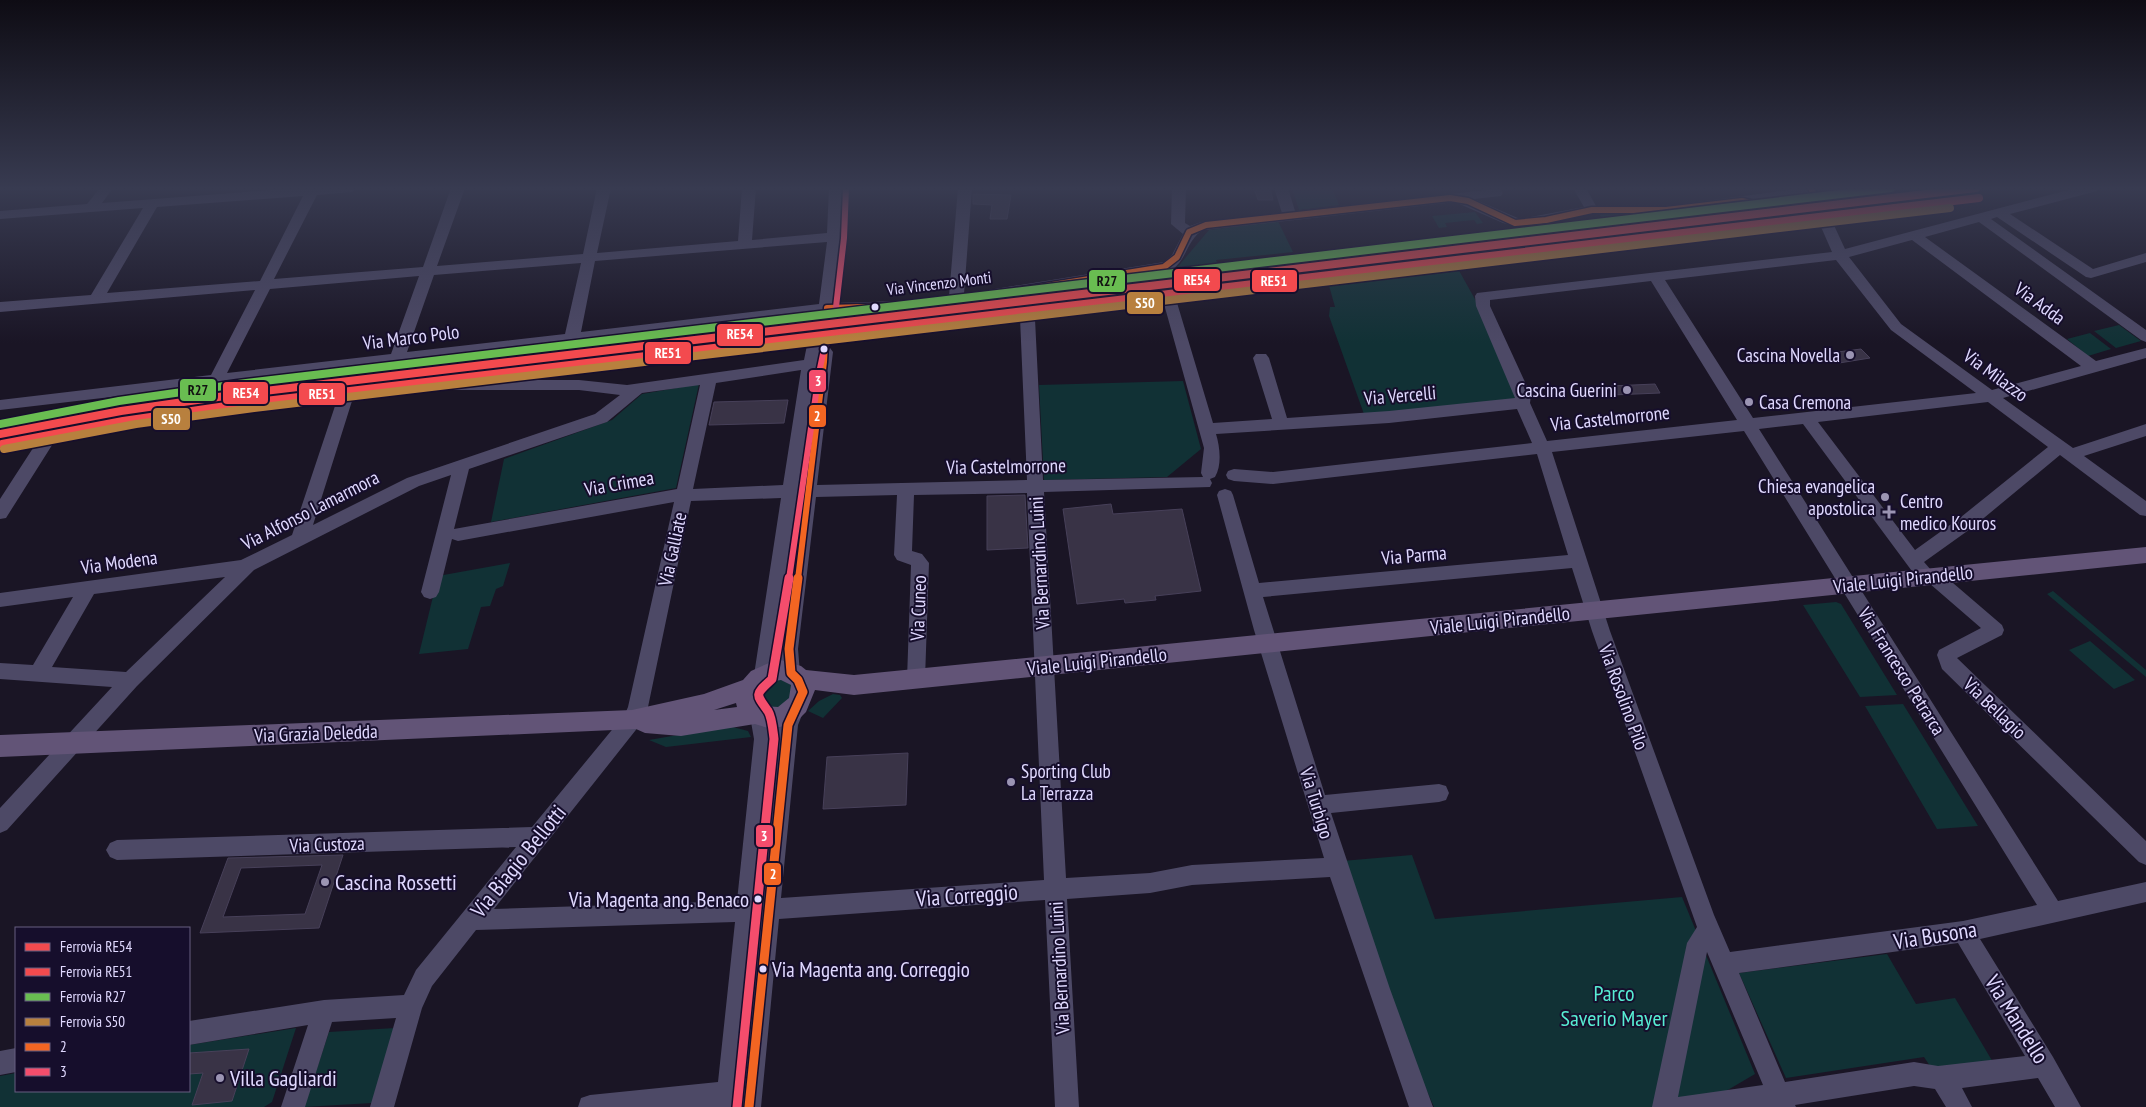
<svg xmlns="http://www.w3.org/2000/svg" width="2146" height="1107" viewBox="0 0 2146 1107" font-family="'PT Sans Narrow',sans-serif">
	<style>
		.green { fill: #113135 }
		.building { fill: #393346; stroke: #474059; fill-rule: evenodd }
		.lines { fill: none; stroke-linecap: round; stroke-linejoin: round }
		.minor { fill: #4d4966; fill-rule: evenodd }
		.major { fill: #625477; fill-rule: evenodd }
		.bus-1-far1-casing { stroke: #160e2c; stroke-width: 9 }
		.bus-1-casing { stroke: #160e2c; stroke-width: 12 }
		.bus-2-far1-casing { stroke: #160e2c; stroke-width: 9 }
		.bus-2-casing { stroke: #160e2c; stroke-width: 12 }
		.bus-1-far1 { stroke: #f26522; stroke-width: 6 }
		.bus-1 { stroke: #f26522; stroke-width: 9 }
		.bus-2-far1 { stroke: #f44d6c; stroke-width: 6 }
		.bus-2 { stroke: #f44d6c; stroke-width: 9 }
		.rail-1-casing { stroke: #160e2c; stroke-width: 11 }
		.rail-2-casing { stroke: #160e2c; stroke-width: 11 }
		.rail-3-casing { stroke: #160e2c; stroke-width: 11 }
		.rail-4-casing { stroke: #160e2c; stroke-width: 11 }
		.rail-1 { stroke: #f34a4e; stroke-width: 8 }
		.rail-2 { stroke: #f34a4e; stroke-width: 8 }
		.rail-3 { stroke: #69bd51; stroke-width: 8 }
		.rail-4 { stroke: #b8803e; stroke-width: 8 }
		.bus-dot { fill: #e0d9ff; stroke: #160e2c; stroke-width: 2 }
		.poi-dot { fill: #9b94b3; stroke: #160e2c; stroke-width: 2 }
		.labels { text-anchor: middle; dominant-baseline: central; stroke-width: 4; stroke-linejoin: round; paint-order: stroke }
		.far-street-label { font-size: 16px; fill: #e0d9ff; stroke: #160e2c }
		.street-label { font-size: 19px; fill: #e0d9ff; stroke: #160e2c }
		.poi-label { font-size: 19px; fill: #e0d9ff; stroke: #160e2c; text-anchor: end }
		.near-bus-label { font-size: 21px; fill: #e0d9ff; stroke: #160e2c; text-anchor: end }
		.near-street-label { font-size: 22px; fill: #e0d9ff; stroke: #160e2c }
		.near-poi-label { font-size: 22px; fill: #e0d9ff; stroke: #160e2c; text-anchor: start }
		.near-park-label { font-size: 22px; fill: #57edd3; stroke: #160e2c }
		.line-badge { stroke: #160e2c; stroke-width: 2 }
		.badge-label { font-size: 14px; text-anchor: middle; font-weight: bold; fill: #fff }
		.pale-badge-label { font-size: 14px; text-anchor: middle; font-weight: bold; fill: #111 }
	</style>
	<rect width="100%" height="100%" fill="#1a1525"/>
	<!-- green -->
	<path class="green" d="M 1292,188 L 1332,188 L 1339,205 L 1299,210 Z
		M 1735,204 L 1754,213 L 1783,219 L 1763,220 L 1739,215 L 1725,216 L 1717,207 L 1603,219 L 1599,214 Z
		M 1475,212 L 1483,223 L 1477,224 L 1474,220 L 1445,223 L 1447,227 L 1439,228 L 1432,216 Z
		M 1739,219 L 1767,226 L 1648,237 L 1732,226 L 1728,220 Z
		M 1278,221 L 1293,252 L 1216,260 L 1227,288 L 1135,298 L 1128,278 L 1166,273 L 1175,270 L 1209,230 Z
		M 1457,267 L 1476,301 L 1517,399 L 1365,417 L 1329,316 L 1330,307 L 1335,307 L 1328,282 Z
		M 2119,325 L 2141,341 L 2116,348 L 2094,331 Z
		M 2090,333 L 2111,349 L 2088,356 L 2067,339 Z
		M 1183,381 L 1201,449 L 1167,477 L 1044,480 L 1039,385 Z
		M 699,384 L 676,488 L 491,522 L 504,459 L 612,420 L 642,394 Z
		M 789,554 L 795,554 L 783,647 L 773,647 Z
		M 510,563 L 503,586 L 496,589 L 490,606 L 481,607 L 468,649 L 419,654 L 438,576 Z
		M 2053,591 L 2146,670 L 2146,677 L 2047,594 Z
		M 1836,602 L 1841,604 L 1897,695 L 1860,697 L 1803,605 Z
		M 2090,641 L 2135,680 L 2114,689 L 2069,650 Z
		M 777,676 L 796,688 L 785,709 L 759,708 L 754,694 Z
		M 833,694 L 840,695 L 842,698 L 823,718 L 808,711 L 819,701 Z
		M 1903,704 L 1978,826 L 1937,829 L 1865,706 Z
		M 729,726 L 748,731 L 751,737 L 666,747 L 649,740 Z
		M 1412,855 L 1435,919 L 1682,897 L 1755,1074 L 1726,1091 L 1657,1107 L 1434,1107 L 1416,1066 L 1342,861 Z
		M 1887,954 L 1916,1004 L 1955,998 L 1997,1069 L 1930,1066 L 1924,1057 L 1786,1078 L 1739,973 Z
		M 296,1028 L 272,1102 L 264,1107 L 0,1107 L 0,1076 L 16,1073 L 16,1091 L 189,1091 L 189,1045 Z
		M 395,1028 L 372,1103 L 304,1107 L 329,1032 Z"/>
	<!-- building -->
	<path class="building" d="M 1254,188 L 1270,188 L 1273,200 L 1258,200 Z
		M 973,194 L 1011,195 L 1007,219 L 990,219 L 992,205 L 973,204 Z
		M 1861,349 L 1870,358 L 1839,363 L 1830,353 Z
		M 1655,384 L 1660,393 L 1612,395 L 1611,386 Z
		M 788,400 L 784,423 L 709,425 L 714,402 Z
		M 1025,495 L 1028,548 L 987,550 L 987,496 Z
		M 1111,504 L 1113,514 L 1182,509 L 1201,591 L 1155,596 L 1156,600 L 1125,603 L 1124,599 L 1077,604 L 1063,509 Z
		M 908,753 L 906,805 L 823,809 L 827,757 Z
		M 343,855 L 319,928 L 200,933 L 228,858 ZM 322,865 L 305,914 L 223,917 L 241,868 Z
		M 249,1049 L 232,1101 L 192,1105 L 203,1073 L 189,1074 L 189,1053 Z"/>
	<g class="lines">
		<!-- minor -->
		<path class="minor" d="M 100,188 L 113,188 L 102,203 L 298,188 L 358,188 L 352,192 L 317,195 L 274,279 L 423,267 L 451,188 L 465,188 L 437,266 L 583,254 L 597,188 L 611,188 L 597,253 L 738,241 L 742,188 L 756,188 L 752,240 L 827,233 L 829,188 L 843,188 L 841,237 L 834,303 L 902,301 L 949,296 L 958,188 L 972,188 L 964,294 L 1164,262 L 1172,255 L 1183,234 L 1171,224 L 1172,188 L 1186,188 L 1185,223 L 1190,226 L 1201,222 L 1282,213 L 1274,188 L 1288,188 L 1295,211 L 1496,189 L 1501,190 L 1503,193 L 1501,196 L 1474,199 L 1520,219 L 1584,207 L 1573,188 L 1586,188 L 1596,206 L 1666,206 L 1805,188 L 1818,188 L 1823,201 L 1931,188 L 1973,188 L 1967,192 L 1826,208 L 1845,249 L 2076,188 L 2098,188 L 2097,191 L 2010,214 L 2093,269 L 2146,253 L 2146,262 L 2091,278 L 2086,277 L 1997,217 L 1991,219 L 2146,330 L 2146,342 L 2141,340 L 1979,222 L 1925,237 L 2096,361 L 2146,348 L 2146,358 L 2003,398 L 2073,448 L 2146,424 L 2146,436 L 2084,456 L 2146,501 L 2146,516 L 2140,515 L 2060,455 L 1973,527 L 1924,562 L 1931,570 L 1939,571 L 2002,625 L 2004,630 L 2002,635 L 1957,658 L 2146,841 L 2146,865 L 2139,862 L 1942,669 L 1937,655 L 1939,650 L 1981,628 L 1929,583 L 1920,582 L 1803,424 L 1759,429 L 2058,901 L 2146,882 L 2146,902 L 1980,939 L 2053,1057 L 2081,1107 L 2055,1107 L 2038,1078 L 1962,1088 L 1972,1107 L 1946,1107 L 1935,1089 L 1914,1086 L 1795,1105 L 1796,1107 L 1652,1107 L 1687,943 L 1697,927 L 1592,631 L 1572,568 L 1263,597 L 1325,795 L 1439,784 L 1446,786 L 1449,793 L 1446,800 L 1439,802 L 1331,813 L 1390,989 L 1433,1107 L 1409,1107 L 1330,877 L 1192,885 L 1150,893 L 1067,899 L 1079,1107 L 1055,1107 L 1045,900 L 779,919 L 761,1107 L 578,1107 L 581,1098 L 590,1095 L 718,1082 L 735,922 L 476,930 L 432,986 L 422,1008 L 394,1107 L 370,1107 L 396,1018 L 332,1022 L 305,1107 L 281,1107 L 308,1025 L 189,1045 L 189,1021 L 324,1000 L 404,995 L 416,970 L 516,847 L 117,860 L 110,857 L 106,850 L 110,843 L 117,840 L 532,827 L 625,714 L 628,707 L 674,502 L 458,541 L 452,539 L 439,592 L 436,597 L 430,599 L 424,597 L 421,592 L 451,475 L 419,486 L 254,570 L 137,686 L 7,830 L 0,833 L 0,808 L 112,687 L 0,679 L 0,663 L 33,665 L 73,597 L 0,607 L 0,593 L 241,560 L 292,535 L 336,403 L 200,419 L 54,442 L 6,518 L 0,519 L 0,499 L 35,445 L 0,451 L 0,439 L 200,407 L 446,380 L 579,380 L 627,385 L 804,360 L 807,345 L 816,332 L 818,314 L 0,410 L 0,400 L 211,375 L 255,290 L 0,312 L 0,302 L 91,295 L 143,208 L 0,219 L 0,211 L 87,204 ZM 303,196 L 260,281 L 107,293 L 157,207 ZM 1808,197 L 1815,212 L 1767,202 ZM 1455,202 L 1503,223 L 1520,227 L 1592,214 L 1666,214 L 1751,204 L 1808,220 L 1818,220 L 1832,252 L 1477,293 L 1475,296 L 1476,306 L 1515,398 L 1389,411 L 1287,418 L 1269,358 L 1266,354 L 1256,354 L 1253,358 L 1272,419 L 1213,423 L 1175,296 L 1170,294 L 1034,309 L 1033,293 L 1173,269 C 1187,259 1188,237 1204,230 ZM 1912,240 L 2081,366 L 1992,390 L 1901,324 L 1849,257 ZM 827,242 L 819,304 L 581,332 L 595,261 ZM 1836,260 L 1891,330 L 1976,393 L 1753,418 L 1665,280 ZM 581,263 L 565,334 L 407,352 L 434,275 ZM 419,276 L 391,354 L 227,373 L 270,289 ZM 1651,281 L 1737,420 L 1547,441 L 1530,403 L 1531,395 L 1490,306 L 1490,300 ZM 1019,295 L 1027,480 L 817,485 L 833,352 L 830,348 L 822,348 L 830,332 L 833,313 L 902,311 ZM 1164,304 L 1204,448 L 1201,473 L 1203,477 L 1043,480 L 1035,319 ZM 801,370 L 783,485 L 693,489 L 716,383 ZM 700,385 L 677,489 L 454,529 L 469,469 L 607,422 L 642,393 ZM 446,390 L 579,390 L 620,395 L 595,414 L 407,478 L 313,525 L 352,401 ZM 1988,402 L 2048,447 L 1961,517 L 1915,550 L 1818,422 ZM 1517,409 L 1532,443 L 1273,472 L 1234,469 L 1228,471 L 1226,475 L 1228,479 L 1234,481 L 1273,484 L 1537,454 L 1568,555 L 1259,583 L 1233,495 L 1231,491 L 1225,489 L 1219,491 L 1217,495 L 1254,630 L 1324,858 L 1192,865 L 1150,873 L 1066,878 L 1044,492 L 1210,487 L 1212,483 L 1210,479 L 1215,477 C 1222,465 1220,447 1216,434 L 1389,423 ZM 1744,431 L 2037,905 L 1963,921 L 1730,952 L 1714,915 L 1610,631 L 1552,452 ZM 804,460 L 780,649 L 782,673 L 784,679 L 791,681 L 798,679 L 800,673 L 798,649 L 816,497 L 897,495 L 894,555 L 897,560 L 911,565 L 907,679 L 909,685 L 916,687 L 923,685 L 925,679 L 929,563 L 922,554 L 912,551 L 914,495 L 1027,493 L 1044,880 L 781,898 L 798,725 L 804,710 L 801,704 L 794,702 L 787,704 L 778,725 L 759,899 L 774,739 L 767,710 L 760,708 L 753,710 L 750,716 L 754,739 L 737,901 L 494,909 L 639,726 L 648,707 L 691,501 L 781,498 L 754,675 L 756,681 L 763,683 L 770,681 L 772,675 ZM 225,577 L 126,672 L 52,667 L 94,594 ZM 1958,943 L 2025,1056 L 1938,1066 L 1914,1062 L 1785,1082 L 1739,973 ZM 1707,952 L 1763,1085 L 1678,1097 Z
			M 16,1048 L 16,1072 L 0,1075 L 0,1051 Z"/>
		<!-- major -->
		<path class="major" d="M 2146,547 L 2146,563 L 854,695 L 815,690 L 806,712 L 798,720 L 780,727 L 768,728 L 755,724 L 681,736 L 645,733 L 636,729 L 0,757 L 0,735 L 632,710 L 704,694 L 743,680 L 751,671 L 769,663 L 781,660 L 801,666 L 806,670 L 854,675 ZM 781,680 L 791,685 L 789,698 L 778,707 L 763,706 L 759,702 C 760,689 768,682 781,680 ZM 736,703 L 737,707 L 714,710 Z"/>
		<!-- bus-1-far1 casing -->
		<g class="bus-1-far1-casing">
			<path id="bus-1-far1" d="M 798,579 L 824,362 L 827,308 L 902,306 L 978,297 L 1164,267 L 1177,257 L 1189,232 L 1206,225 L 1450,198 L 1468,201 L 1515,223 L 1546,220 L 1592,210 L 1666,210 L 1742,201 L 1808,216 L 1824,216 L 1811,188"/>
		</g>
		<!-- bus-1 casing -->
		<g class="bus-1-casing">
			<path id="bus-1" d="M 749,1107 L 788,725 L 803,692 L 798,680 L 791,673 L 789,649 L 798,578"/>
		</g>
		<!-- bus-2-far1 casing -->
		<g class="bus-2-far1-casing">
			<path id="bus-2-far1" d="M 789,579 L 819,373 L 824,349 L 833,333 L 844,238 L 846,188"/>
		</g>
		<!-- bus-2 casing -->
		<g class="bus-2-casing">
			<path id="bus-2" d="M 737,1107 L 774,739 C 773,731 772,717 768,711 C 755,693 755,695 772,679 L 789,578"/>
		</g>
		<!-- bus-1-far1 -->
		<use href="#bus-1-far1" class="bus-1-far1"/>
		<!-- bus-1 -->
		<use href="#bus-1" class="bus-1"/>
		<!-- bus-2-far1 -->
		<use href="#bus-2-far1" class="bus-2-far1"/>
		<!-- bus-2 -->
		<use href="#bus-2" class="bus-2"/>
		<!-- rail-1 casing -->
		<g class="rail-1-casing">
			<path id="rail-1" d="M 0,434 L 121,411 L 239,394 L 1976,188"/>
		</g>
		<!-- rail-2 casing -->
		<g class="rail-2-casing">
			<path id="rail-2" d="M 2,444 L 123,421 L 240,404 L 1979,198"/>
		</g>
		<!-- rail-3 casing -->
		<g class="rail-3-casing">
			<path id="rail-3" d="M 0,424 L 119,401 L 238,384 L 1891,188"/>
		</g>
		<!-- rail-4 casing -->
		<g class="rail-4-casing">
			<path id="rail-4" d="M 4,449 L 136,424 L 254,408 L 1950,208"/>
		</g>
		<!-- rail-1 -->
		<use href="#rail-1" class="rail-1"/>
		<!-- rail-2 -->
		<use href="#rail-2" class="rail-2"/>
		<!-- rail-3 -->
		<use href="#rail-3" class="rail-3"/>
		<!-- rail-4 -->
		<use href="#rail-4" class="rail-4"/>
	</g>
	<!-- sky -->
	<linearGradient id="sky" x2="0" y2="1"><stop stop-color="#0e0c14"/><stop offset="0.55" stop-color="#383b51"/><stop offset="1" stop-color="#383b51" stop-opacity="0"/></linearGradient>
	<rect width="2146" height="343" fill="url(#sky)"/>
	<!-- markers -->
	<g class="bus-dot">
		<circle cx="875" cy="307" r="4.5"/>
		<circle cx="824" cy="349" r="4.5"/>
		<circle cx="758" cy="899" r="4.5"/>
		<circle cx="763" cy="969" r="4.5"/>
	</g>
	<g class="poi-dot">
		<circle cx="1850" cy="355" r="5"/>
		<circle cx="1627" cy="390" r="5"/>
		<circle cx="1749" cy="402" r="5"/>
		<circle cx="1885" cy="497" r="5"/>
		<path d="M1886.5 504.5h5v5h5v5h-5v5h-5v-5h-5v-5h5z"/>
		<circle cx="1011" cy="782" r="5"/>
		<circle cx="325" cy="882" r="5"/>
		<circle cx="220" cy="1078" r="5"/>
	</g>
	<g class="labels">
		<!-- far-street labels -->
		<g class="far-street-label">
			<text transform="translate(939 283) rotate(-7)">Via Vincenzo Monti</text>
		</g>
		<!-- street labels -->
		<g class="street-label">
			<text transform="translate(2040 303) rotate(36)">Via Adda</text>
			<text transform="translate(411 337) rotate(-7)">Via Marco Polo</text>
			<text transform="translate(1996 375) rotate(36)">Via Milazzo</text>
			<text transform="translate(1400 395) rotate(-5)">Via Vercelli</text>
			<text transform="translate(1610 418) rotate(-6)">Via Castelmorrone</text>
			<text transform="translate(1006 466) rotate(-1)">Via Castelmorrone</text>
			<text transform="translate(619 483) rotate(-10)">Via Crimea</text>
			<text transform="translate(310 510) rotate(-27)">Via Alfonso Lamarmora</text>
			<text transform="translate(672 549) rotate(-78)">Via Galliate</text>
			<text transform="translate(1414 555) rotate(-5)">Via Parma</text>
			<text transform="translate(119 562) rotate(-8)">Via Modena</text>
			<text transform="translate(1039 563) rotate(-93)">Via Bernardino Luini</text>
			<text transform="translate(1903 579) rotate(-6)">Viale Luigi Pirandello</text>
			<text transform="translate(918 608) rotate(-88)">Via Cuneo</text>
			<text transform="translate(1500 620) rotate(-6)">Viale Luigi Pirandello</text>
			<text transform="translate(1097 661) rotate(-6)">Viale Luigi Pirandello</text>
			<text transform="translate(1902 671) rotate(58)">Via Francesco Petrarca</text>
			<text transform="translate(1624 697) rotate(70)">Via Rosolino Pilo</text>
			<text transform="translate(1995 708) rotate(44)">Via Bellagio</text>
			<text transform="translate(316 733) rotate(-2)">Via Grazia Deledda</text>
			<text transform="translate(1317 803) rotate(73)">Via Turbigo</text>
			<text transform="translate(327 844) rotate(-2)">Via Custoza</text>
			<text transform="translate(1059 968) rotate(-93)">Via Bernardino Luini</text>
		</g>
		<!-- poi labels -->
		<g class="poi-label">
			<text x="1840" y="355">Cascina Novella</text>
			<text x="1617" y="390">Cascina Guerini</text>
			<text x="1759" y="402" text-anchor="start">Casa Cremona</text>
			<text x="1875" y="486">Chiesa evangelica<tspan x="1875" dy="22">apostolica</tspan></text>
			<text x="1900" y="501" text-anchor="start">Centro<tspan x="1900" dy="22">medico Kouros</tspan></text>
			<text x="1021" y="771" text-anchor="start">Sporting Club<tspan x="1021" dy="22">La Terrazza</tspan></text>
		</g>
		<!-- near-bus labels -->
		<g class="near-bus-label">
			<text x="749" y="899">Via Magenta ang. Benaco</text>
			<text x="772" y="969" text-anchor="start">Via Magenta ang. Correggio</text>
		</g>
		<!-- near-street labels -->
		<g class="near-street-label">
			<text transform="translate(518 861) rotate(-51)">Via Biagio Bellotti</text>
			<text transform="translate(967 895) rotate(-4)">Via Correggio</text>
			<text transform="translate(1935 935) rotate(-9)">Via Busona</text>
			<text transform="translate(2017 1019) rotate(58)">Via Mandello</text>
		</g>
		<!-- near-poi labels -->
		<g class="near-poi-label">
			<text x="335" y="882">Cascina Rossetti</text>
			<text x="230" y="1078">Villa Gagliardi</text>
		</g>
		<!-- near-park labels -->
		<g class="near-park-label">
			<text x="1614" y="993">Parco<tspan x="1614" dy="25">Saverio Mayer</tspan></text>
		</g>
	</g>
	<g class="line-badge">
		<rect x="1173" y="268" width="48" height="24" rx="5" fill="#f34a4e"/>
		<rect x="1088" y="269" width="38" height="24" rx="5" fill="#69bd51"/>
		<rect x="1251" y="269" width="47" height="24" rx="5" fill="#f34a4e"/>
		<rect x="1126" y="291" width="38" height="24" rx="5" fill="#b8803e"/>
		<rect x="716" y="323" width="48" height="24" rx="5" fill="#f34a4e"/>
		<rect x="644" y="341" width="48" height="24" rx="5" fill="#f34a4e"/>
		<rect x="808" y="369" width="19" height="24" rx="5" fill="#f44d6c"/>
		<rect x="179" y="378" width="38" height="24" rx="5" fill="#69bd51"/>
		<rect x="222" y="381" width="47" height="24" rx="5" fill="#f34a4e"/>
		<rect x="298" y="382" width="48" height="24" rx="5" fill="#f34a4e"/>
		<rect x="808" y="404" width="19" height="24" rx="5" fill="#f26522"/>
		<rect x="152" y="407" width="39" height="24" rx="5" fill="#b8803e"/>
		<rect x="755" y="824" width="19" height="24" rx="5" fill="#f44d6c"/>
		<rect x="763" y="862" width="19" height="24" rx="5" fill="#f26522"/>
	</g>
	<g class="badge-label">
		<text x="1197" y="285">RE54</text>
		<text x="1274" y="286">RE51</text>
		<text x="1145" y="308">S50</text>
		<text x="740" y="339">RE54</text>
		<text x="668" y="358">RE51</text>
		<text x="818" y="386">3</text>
		<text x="246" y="398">RE54</text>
		<text x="322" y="399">RE51</text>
		<text x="817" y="421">2</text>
		<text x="171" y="424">S50</text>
		<text x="764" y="841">3</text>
		<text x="773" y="879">2</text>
	</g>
	<g class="pale-badge-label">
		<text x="1107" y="286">R27</text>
		<text x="198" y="395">R27</text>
	</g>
	<!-- legend -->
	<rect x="15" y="927" width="175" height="165" fill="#160e2c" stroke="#675f80"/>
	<rect x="25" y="943" width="25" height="8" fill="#f34a4e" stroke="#675f80"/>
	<text x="60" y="952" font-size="15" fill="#e0d9ff">Ferrovia RE54</text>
	<rect x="25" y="968" width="25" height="8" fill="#f34a4e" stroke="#675f80"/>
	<text x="60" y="977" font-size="15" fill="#e0d9ff">Ferrovia RE51</text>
	<rect x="25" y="993" width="25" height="8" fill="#69bd51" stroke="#675f80"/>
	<text x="60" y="1002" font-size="15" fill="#e0d9ff">Ferrovia R27</text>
	<rect x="25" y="1018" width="25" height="8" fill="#b8803e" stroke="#675f80"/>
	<text x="60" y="1027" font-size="15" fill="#e0d9ff">Ferrovia S50</text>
	<rect x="25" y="1043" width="25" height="8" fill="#f26522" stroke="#675f80"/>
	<text x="60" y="1052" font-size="15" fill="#e0d9ff">2</text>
	<rect x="25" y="1068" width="25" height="8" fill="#f44d6c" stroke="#675f80"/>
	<text x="60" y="1077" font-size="15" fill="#e0d9ff">3</text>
</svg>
